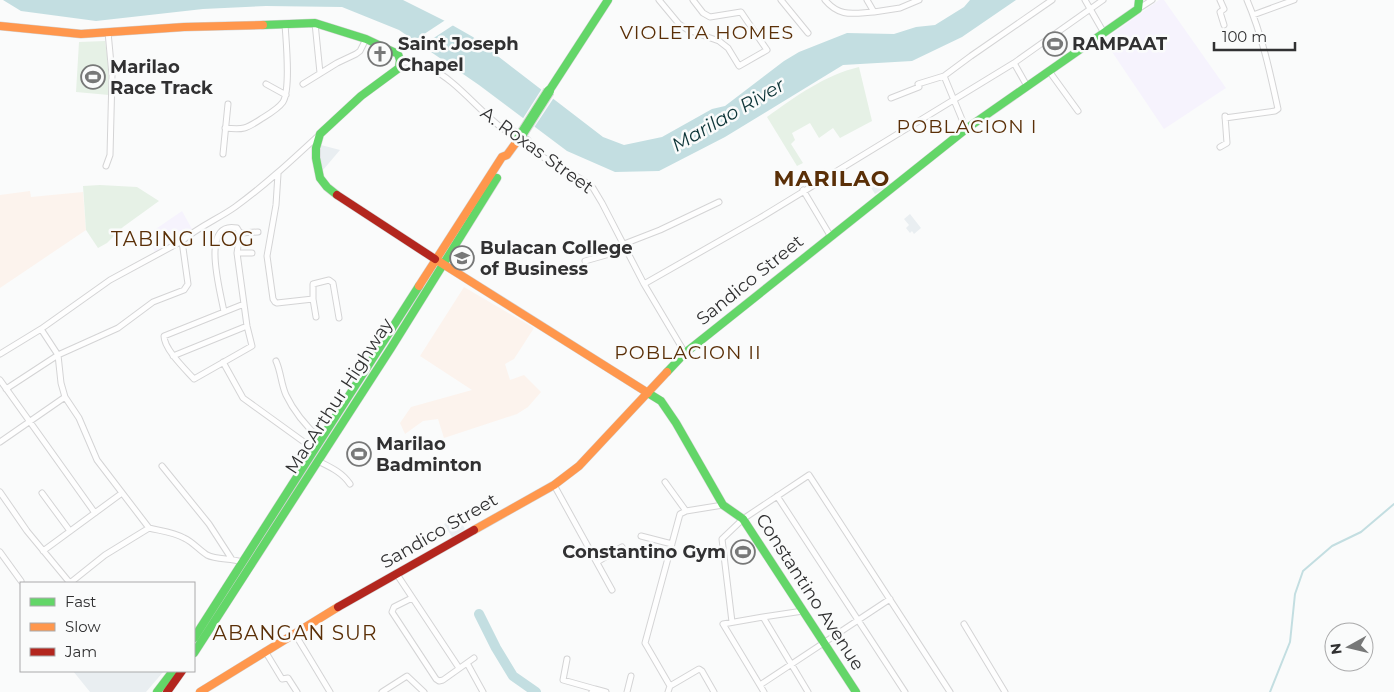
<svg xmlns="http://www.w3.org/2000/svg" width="1394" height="692" viewBox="0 0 1394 692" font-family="Montserrat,sans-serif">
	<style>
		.built { fill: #e9eef1 }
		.industrial { fill: #fcf3ed }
		.education { fill: #f6f3fd }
		.green { fill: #e6f1e6 }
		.water { fill: #c3dee1 }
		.pier { fill: #fafbfb }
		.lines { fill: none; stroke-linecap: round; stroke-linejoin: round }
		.stream { stroke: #c3dee1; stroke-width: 2 }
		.river { stroke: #c3dee1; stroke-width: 10 }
		.street-casing { stroke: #d4d4d5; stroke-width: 7 }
		.fast-casing { stroke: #d4d4d5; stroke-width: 9 }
		.slow-casing { stroke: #d4d4d5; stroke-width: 9 }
		.jam-casing { stroke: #d4d4d5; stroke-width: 9 }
		.street { stroke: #fefefe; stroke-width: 5 }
		.fast { stroke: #63d668; stroke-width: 8 }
		.slow { stroke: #ff974d; stroke-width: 8 }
		.jam { stroke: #b3261e; stroke-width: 8 }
		.fast-bridge-casing { stroke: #d8d8d8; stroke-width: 12; stroke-linecap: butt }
		.fast-bridge { stroke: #63d668; stroke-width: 10 }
		.labels { text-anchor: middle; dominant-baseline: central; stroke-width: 5; stroke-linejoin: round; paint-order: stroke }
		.poi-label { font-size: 18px; font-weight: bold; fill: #313132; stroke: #fafbfb; text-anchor: start }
		.street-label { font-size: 18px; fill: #313132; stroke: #fafbfb }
		.neighbourhood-label { font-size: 19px; letter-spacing: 1px; fill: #5a2f07; stroke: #fafbfb }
		.water-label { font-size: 19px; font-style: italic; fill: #0c3437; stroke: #fafbfb }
		.quarter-label { font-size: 20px; letter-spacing: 1px; fill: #5a2f07; stroke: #fafbfb }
		.district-label { font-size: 22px; font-weight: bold; letter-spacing: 1px; fill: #5a2f07; stroke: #fafbfb }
	</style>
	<rect width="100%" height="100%" fill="#fafbfb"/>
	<!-- built -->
	<path class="built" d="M 321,145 L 340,150 L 323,170 L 319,155 Z
		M 880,171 L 891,184 L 875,194 L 866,180 Z
		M 910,214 L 921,228 L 914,234 L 912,231 L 910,233 L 906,228 L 909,225 L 904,219 Z
		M 458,516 L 465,529 L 452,537 L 444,524 Z
		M 73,671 L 164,671 L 146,692 L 90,692 Z"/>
	<!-- industrial -->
	<path class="industrial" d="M 30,191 L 31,197 L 83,192 L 86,230 L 0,288 L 0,195 Z
		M 464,287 L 534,328 L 514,359 L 505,364 L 510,380 L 524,375 L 541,392 L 528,407 L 517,414 L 444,438 L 438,419 L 423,421 L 405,434 L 400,423 L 411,407 L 472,390 L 420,356 Z"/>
	<!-- education -->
	<path class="education" d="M 1159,0 L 1164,0 L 1226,88 L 1164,129 L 1104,40 Z
		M 182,211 L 192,229 L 155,252 L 147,235 Z"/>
	<!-- green -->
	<path class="green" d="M 105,41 L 108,62 L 109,95 L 76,92 L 79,42 Z
		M 859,67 L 872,121 L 840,138 L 833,128 L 819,138 L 810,123 L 792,133 L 795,140 L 791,144 L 803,163 L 797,166 L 767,117 C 796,96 825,75 859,67 Z
		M 100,185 L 137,187 L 159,201 L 123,227 L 107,243 L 98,248 L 86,230 L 83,186 Z"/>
	<!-- water -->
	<path class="water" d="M 3,0 L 403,0 L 445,21 L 473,37 L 603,137 L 624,145 L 662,137 L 712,109 L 725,106 L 784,61 L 799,52 L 847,33 L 894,34 L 916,27 L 935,25 L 964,7 L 970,0 L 1016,0 L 962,37 L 912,61 L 843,65 L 725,137 L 659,171 L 615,172 L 567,151 L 479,85 L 399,30 L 342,7 L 266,6 L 203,9 L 96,21 L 21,11 Z"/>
	<!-- pier -->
	<path class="pier" d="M 447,19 L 455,24 L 420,47 L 412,42 Z
		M 543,87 L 555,96 L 533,129 L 522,120 Z"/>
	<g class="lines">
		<!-- stream -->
		<path class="stream" d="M 1270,692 L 1290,642 L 1295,594 L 1303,571 L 1332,546 L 1361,532 L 1394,504"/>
		<!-- river -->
		<path class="river" d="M 479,614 L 496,648 L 513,676 L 536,692"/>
		<!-- street casing -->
		<g class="street-casing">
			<path id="street" d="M 659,0 L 679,24 L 688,30 L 719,41 L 728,48 L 739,66 L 767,50 L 741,12 L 710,17 L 703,13 L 693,0
				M 781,0 L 808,33
				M 825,0 C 840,18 854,13 874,12 L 867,0
				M 1085,0 L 1104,33
				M 1220,0 L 1224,9 L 1220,12 L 1224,25
				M 1138,9 L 1152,0
				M 874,12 L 900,8 L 919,0
				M 1253,15 L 1294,0
				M 315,23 L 320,73
				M 400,62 C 409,62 419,62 427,66 C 456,80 477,109 503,129 L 514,131 L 528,140 L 536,153 L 581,179 L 593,188 L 602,203 L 644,284 L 685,353
				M 1014,63 L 1027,86
				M 1049,71 L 1078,111
				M 944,76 L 966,129
				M 266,84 L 286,95
				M 303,84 L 337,63 L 356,54 L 360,51 L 366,39
				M 891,98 L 919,87 L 918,84 L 944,76 L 971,56 L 1052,0
				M 1225,118 L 1275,111 L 1278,109 C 1270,72 1262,35 1247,0
				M 225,128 C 243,130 246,129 261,119 C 269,114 278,109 283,102 C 291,89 286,41 285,24
				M 1220,147 L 1227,143 L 1225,116
				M 223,154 L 228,104
				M 106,166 L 110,155 L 112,75 L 108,32
				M 278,174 L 276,205 L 267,256 L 273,299 L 275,302 L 277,303 L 313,299
				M 803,190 L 831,237
				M 240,233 L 237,253 L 247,326 L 252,346 L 194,379 C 185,369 164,349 164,336 L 244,304
				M 240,233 L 258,232
				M 624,244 L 660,230 L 719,202
				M 237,253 L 252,253
				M 585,261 L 606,255 L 625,246
				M 644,284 L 760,218 L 1014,63 L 1103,0
				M 224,312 C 221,293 199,220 237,228 L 240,233
				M 316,317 L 313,299 L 313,284 L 329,280 L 333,283 L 339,318
				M 41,329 L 58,355 L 61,383 L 65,397 L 79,418 L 97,460 L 149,528 C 161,531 173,532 184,538 C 193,542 199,550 207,555 C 217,560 231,558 242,562
				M 0,354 L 41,329 L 110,280 L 182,241 C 198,227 218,219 235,207 C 264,186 291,161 318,136
				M 173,356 L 247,326
				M 276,361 C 281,372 281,384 286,395 C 294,412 308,428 321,440
				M 223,362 L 243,398 L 315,450
				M 0,380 L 95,513
				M 6,389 L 58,355 L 118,328 L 153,302 L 184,290 L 188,284 L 182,241
				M 0,442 L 65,397
				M 318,461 C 330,467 342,472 350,484
				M 162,466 L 209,524 L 231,558
				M 665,482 L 686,511 L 680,514 L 645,643 L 670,686
				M 554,485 L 612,590
				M 0,492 L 27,531 L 70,583
				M 42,493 L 70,531
				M 777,496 L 905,692
				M 686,511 L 723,505
				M 641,536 L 672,544
				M 43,551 L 122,493
				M 0,552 L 21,581
				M 597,562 L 622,547
				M 396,573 L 459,668
				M 70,583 L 105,555 L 149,528
				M 412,598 L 394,607 L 392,612 L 436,679 L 439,681 L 443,680 L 474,658
				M 763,617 L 803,611
				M 732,622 L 722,539 L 743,519 L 809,475 L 950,692
				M 964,624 L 1005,692
				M 295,634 L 330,692
				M 265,651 L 282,679 L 288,678 L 297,692
				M 567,659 L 563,680 L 595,689
				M 467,663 L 483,692
				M 760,685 L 890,599
				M 382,692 L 407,676 L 424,692
				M 592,692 L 595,689 L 606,692
				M 627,692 L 631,676
				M 668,692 L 670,686 L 699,669 L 702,671 L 714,692
				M 764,692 L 723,624 L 763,617 L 808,692"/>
		</g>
		<!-- fast casing -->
		<g class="fast-casing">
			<path id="fast" d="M 263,25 L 315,23 L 366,39 L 398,54 L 400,60 L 399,68 L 361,96 L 320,134 L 316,148 L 316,158 L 320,178 L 327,187 L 337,195
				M 549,91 L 608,0
				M 667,372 L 685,353 L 966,129 L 1138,9 L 1139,0
				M 648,393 L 661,401 L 676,423 L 723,505 L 743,519 L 856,692
				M 194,638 L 419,286
				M 194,653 L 391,348 L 497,178
				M 157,692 L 173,671"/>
		</g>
		<!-- slow casing -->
		<g class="slow-casing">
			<path id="slow" d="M 0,26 L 81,34 L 184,27 L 263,25
				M 435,259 L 648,393
				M 419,286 L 502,157 L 507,155 L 518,140
				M 474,530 L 554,485 L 579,466 L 667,372
				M 200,692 L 338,607"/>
		</g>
		<!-- jam casing -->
		<g class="jam-casing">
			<path id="jam" d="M 337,195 L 435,259
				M 338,607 L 474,530
				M 167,692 L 182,671"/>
		</g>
		<!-- street -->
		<use href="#street" class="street"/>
		<!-- fast -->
		<use href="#fast" class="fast"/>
		<!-- slow -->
		<use href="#slow" class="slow"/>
		<!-- jam -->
		<use href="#jam" class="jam"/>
		<!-- fast-bridge casing -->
		<g class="fast-bridge-casing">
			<path id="fast-bridge" d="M 518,140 L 549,91"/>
		</g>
		<!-- fast-bridge -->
		<use href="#fast-bridge" class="fast-bridge"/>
	</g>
	<!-- icons -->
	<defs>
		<g id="stadium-ring" transform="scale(1.25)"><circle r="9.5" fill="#fafbfb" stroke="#777878" stroke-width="1.5"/><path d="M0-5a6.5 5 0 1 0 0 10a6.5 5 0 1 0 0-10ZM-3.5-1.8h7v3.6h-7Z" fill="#777878"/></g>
		<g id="church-ring" transform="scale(1.25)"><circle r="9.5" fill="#fafbfb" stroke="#777878" stroke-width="1.5"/><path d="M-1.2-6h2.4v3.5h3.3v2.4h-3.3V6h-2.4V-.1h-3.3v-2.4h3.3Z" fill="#777878"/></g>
		<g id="university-ring" transform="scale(1.25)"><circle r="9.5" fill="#fafbfb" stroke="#777878" stroke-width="1.5"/><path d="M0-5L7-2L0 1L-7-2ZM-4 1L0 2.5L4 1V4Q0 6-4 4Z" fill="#777878"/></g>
	</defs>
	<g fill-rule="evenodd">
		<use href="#stadium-ring" x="1055" y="44"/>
		<use href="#church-ring" x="380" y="54"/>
		<use href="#stadium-ring" x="93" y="77"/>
		<use href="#university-ring" x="462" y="258"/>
		<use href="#stadium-ring" x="359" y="454"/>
		<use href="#stadium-ring" x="743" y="552"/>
	</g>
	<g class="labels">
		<!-- poi labels -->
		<g class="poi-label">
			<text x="398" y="44">Saint Joseph<tspan x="398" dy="21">Chapel</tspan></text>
			<text x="1072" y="44">RAMPAAT</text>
			<text x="110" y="67">Marilao<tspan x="110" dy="21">Race Track</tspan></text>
			<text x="480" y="248">Bulacan College<tspan x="480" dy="21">of Business</tspan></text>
			<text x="376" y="444">Marilao<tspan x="376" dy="21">Badminton</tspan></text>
			<text x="726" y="552" text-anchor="end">Constantino Gym</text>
		</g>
		<!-- street labels -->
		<g class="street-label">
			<text transform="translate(537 150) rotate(36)">A. Roxas Street</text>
			<text transform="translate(750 280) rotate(-39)">Sandico Street</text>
			<text transform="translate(339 396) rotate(-57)">MacArthur Highway</text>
			<text transform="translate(439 531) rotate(-30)">Sandico Street</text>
			<text transform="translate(810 592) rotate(57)">Constantino Avenue</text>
		</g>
		<!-- neighbourhood labels -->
		<g class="neighbourhood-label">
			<text x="707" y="32">VIOLETA HOMES</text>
			<text x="967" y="126">POBLACION I</text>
			<text x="688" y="352">POBLACION II</text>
		</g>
		<!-- water labels -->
		<g class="water-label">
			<text transform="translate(728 115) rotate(-30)">Marilao River</text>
		</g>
		<!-- quarter labels -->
		<g class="quarter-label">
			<text x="183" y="239">TABING ILOG</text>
			<text x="295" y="633">ABANGAN SUR</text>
		</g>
		<!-- district labels -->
		<g class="district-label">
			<text x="832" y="178">MARILAO</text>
		</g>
	</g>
	<!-- legend -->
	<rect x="20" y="582" width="175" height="90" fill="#fafbfb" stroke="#aaaaab"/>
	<rect x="30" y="598" width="25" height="8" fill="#63d668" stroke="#aaaaab"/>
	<text x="65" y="607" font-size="15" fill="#313132">Fast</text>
	<rect x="30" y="623" width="25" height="8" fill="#ff974d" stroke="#aaaaab"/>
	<text x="65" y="632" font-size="15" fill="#313132">Slow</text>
	<rect x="30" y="648" width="25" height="8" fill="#b3261e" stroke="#aaaaab"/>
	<text x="65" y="657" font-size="15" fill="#313132">Jam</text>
	<!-- north arrow -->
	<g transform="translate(1349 647) rotate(262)"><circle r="24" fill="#fafbfb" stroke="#aaaaab"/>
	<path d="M0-4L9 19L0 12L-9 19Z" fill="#777878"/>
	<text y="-8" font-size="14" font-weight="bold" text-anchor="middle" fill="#313132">N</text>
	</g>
	<!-- scale -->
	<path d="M1214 42v8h81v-8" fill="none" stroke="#313132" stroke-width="2.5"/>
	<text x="1222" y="42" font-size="15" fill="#313132" stroke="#fafbfb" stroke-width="4" paint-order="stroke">100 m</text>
</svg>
